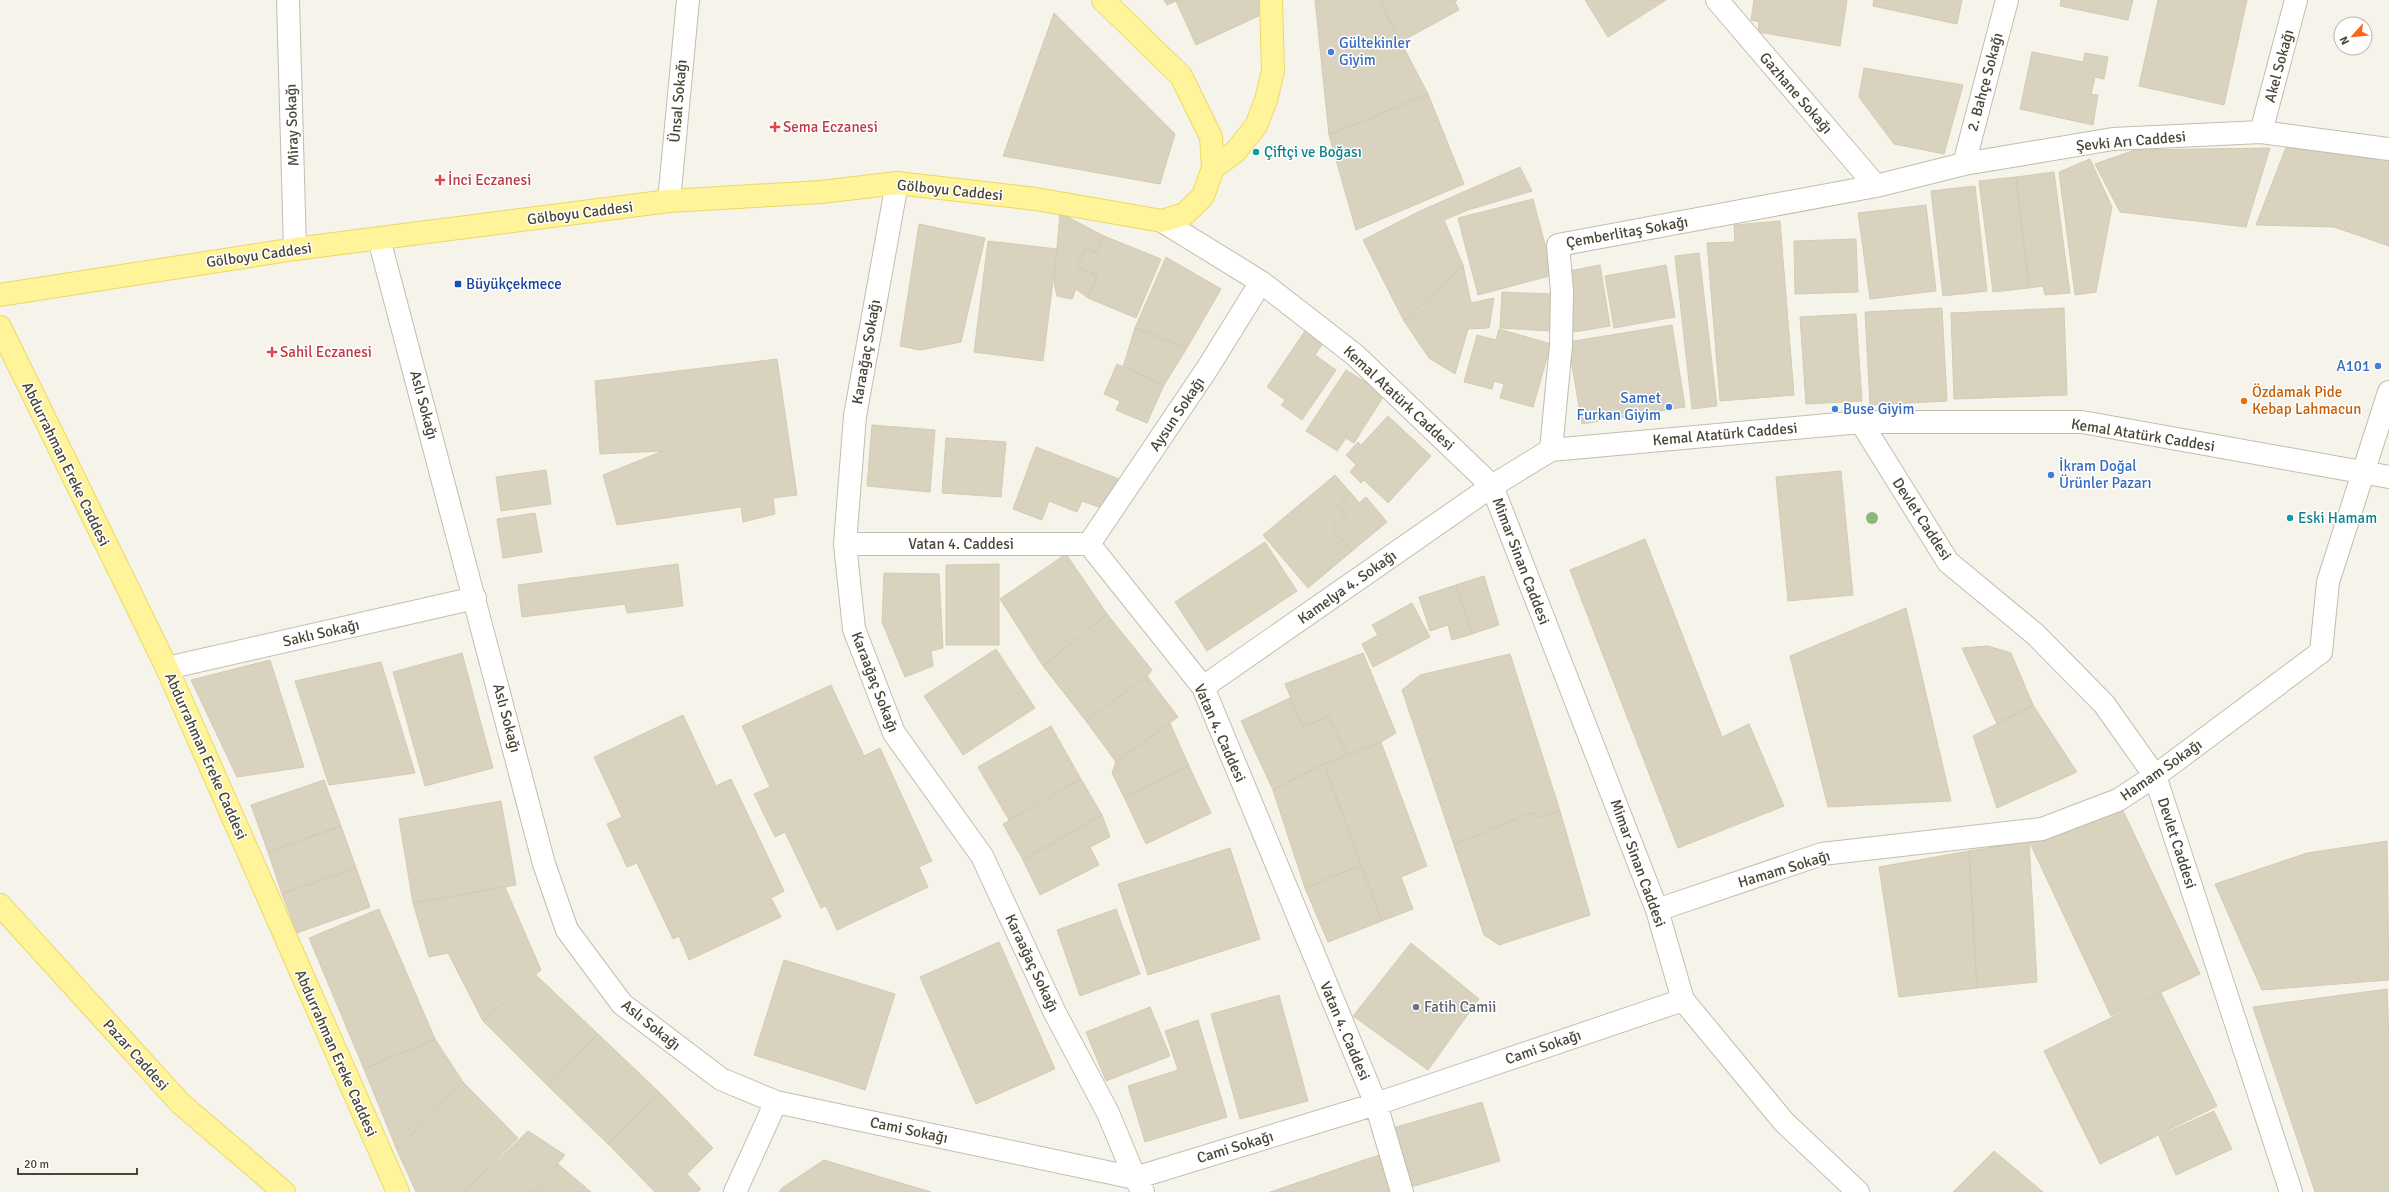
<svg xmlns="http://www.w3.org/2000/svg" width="2389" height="1192" viewBox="0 0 2389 1192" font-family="Signika,sans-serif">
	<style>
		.building { fill: #d8d2bf; stroke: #d3ccb1 }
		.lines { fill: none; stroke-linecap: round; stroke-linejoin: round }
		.minor-casing { stroke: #c2beac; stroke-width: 24 }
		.major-casing { stroke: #ead963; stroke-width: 24 }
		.minor { stroke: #fff; stroke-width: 22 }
		.major { stroke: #fff49a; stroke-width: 22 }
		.tree { fill: #8eb47e }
		.shop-dot { fill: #3f7fe0; stroke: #fff; stroke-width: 1.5 }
		.health-dot { fill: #e0444e; stroke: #fff; stroke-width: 1.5 }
		.culture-dot { fill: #0f9aa8; stroke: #fff; stroke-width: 1.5 }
		.transit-dot { fill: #1a4fb4; stroke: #fff; stroke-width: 1.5 }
		.food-dot { fill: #e8710a; stroke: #fff; stroke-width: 1.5 }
		.worship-dot { fill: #6b7280; stroke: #fff; stroke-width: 1.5 }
		.labels { text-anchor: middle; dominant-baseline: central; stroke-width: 3; stroke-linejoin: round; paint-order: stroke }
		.shop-label { font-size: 15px; fill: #366cbe; stroke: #fff; text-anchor: start }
		.street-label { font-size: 15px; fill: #4a4637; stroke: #fff }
		.health-label { font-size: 15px; fill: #be3a42; stroke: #fff; text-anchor: start }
		.culture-label { font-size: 15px; fill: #0d838f; stroke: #fff; text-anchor: start }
		.transit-label { font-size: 15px; fill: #164399; stroke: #fff; text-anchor: start }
		.food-label { font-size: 15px; fill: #c56008; stroke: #fff; text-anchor: start }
		.worship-label { font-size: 15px; fill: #5b616d; stroke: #fff; text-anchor: start }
	</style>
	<rect width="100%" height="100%" fill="#f6f4ea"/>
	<!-- building -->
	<path class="building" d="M 1164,0 L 1259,0 L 1265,13 L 1196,45 L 1176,1 L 1167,5 Z
		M 1315,0 L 1379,0 L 1428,94 L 1329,135 Z
		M 1379,0 L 1457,0 L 1455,2 L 1459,10 L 1400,42 Z
		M 1585,0 L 1666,0 L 1608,37 Z
		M 1754,0 L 1847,0 L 1840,46 L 1758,32 L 1759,22 L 1751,20 Z
		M 1874,0 L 1962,0 L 1957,24 L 1873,6 Z
		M 2061,0 L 2133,0 L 2128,20 L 2060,6 Z
		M 2158,0 L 2247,0 L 2224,105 L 2139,86 Z
		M 1054,13 L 1175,134 L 1160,184 L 1003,156 Z
		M 2032,52 L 2083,62 L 2085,53 L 2108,57 L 2104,79 L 2095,77 L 2091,94 L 2098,95 L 2093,125 L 2020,109 Z
		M 1864,68 L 1963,85 L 1944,154 L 1894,144 L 1859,97 Z
		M 1428,94 L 1464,184 L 1356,230 L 1329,135 Z
		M 2288,142 L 2389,156 L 2389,246 L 2334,227 L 2256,225 Z
		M 2270,148 L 2246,227 L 2120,212 L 2095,164 L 2135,150 Z
		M 2090,159 L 2112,207 L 2096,292 L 2075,295 L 2059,172 Z
		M 1520,167 L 1532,191 L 1468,210 L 1444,220 L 1463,265 L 1404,321 L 1363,240 L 1420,211 Z
		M 2054,172 L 2070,293 L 2045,295 L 2043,286 L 2029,288 L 2016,177 Z
		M 2016,177 L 2029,288 L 1993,292 L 1979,181 Z
		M 1975,186 L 1987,291 L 1943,296 L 1931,191 Z
		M 1533,199 L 1553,275 L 1478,295 L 1458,218 Z
		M 1926,205 L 1936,291 L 1870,299 L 1858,213 Z
		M 1060,213 L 1104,236 L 1097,253 L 1085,248 L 1077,267 L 1097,275 L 1088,298 L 1076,289 L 1072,299 L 1057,296 L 1054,282 Z
		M 1780,221 L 1794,395 L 1720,401 L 1707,243 L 1735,242 L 1734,225 Z
		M 919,224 L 985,238 L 961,342 L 920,350 L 900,346 Z
		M 1104,236 L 1161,259 L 1136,318 L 1088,298 L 1097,275 L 1077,267 L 1085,248 L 1097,253 Z
		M 1856,239 L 1858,292 L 1795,294 L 1794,241 Z
		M 988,241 L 1057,249 L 1043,361 L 974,352 Z
		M 1699,253 L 1717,406 L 1692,409 L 1675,256 Z
		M 1166,257 L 1221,289 L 1187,348 L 1135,328 Z
		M 1463,265 L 1471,303 L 1494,298 L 1489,328 L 1468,329 L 1455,374 L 1429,358 L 1404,321 Z
		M 1600,265 L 1610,326 L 1574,332 L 1564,272 Z
		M 1666,265 L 1675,317 L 1614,328 L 1605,276 Z
		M 1502,292 L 1552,294 L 1550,331 L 1500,328 Z
		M 1942,308 L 1947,401 L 1870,405 L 1865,312 Z
		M 2064,308 L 2067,395 L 1954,399 L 1951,313 Z
		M 1856,314 L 1862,401 L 1806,404 L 1800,317 Z
		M 1672,325 L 1685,407 L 1582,424 L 1568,342 Z
		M 1135,328 L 1187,348 L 1164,385 L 1123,367 Z
		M 1499,329 L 1551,344 L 1533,407 L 1500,398 L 1504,384 L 1494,381 L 1492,389 L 1464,382 L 1477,335 L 1496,340 Z
		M 1305,331 L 1323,343 L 1315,355 L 1336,370 L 1302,420 L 1281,405 L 1285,400 L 1267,387 Z
		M 777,359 L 797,495 L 773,498 L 775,514 L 743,522 L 741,507 L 617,525 L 603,475 L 663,451 L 600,454 L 595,381 Z
		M 1117,364 L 1164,385 L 1147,423 L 1116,410 L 1120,401 L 1104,394 Z
		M 1346,370 L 1385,394 L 1354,443 L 1346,438 L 1337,451 L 1306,431 Z
		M 1388,416 L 1431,456 L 1388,503 L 1364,480 L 1361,483 L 1350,472 L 1356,465 L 1346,455 L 1358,442 L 1361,445 Z
		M 872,425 L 935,430 L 930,492 L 867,486 Z
		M 946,438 L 1006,442 L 1001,497 L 942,493 Z
		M 1036,447 L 1119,479 L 1107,510 L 1082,501 L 1077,512 L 1049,501 L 1042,520 L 1013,509 Z
		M 546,470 L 551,504 L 501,511 L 496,477 Z
		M 1841,471 L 1853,595 L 1788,601 L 1776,477 Z
		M 1335,475 L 1351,493 L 1337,506 L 1346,516 L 1332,528 L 1352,551 L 1308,588 L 1263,535 Z
		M 1351,493 L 1359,503 L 1366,497 L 1387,522 L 1352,551 L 1332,528 L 1346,516 L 1337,506 Z
		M 535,513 L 542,552 L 503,558 L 497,519 Z
		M 1645,539 L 1722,737 L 1749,724 L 1784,806 L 1678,848 L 1570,570 Z
		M 1265,542 L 1297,591 L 1207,651 L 1175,602 Z
		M 1066,554 L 1107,614 L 1043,666 L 1000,599 Z
		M 678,564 L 683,606 L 627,613 L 625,604 L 522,617 L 518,585 Z
		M 999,564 L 999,645 L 946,645 L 946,565 Z
		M 884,573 L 939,574 L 943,648 L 931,651 L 933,666 L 905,677 L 882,622 Z
		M 1484,576 L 1499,625 L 1472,634 L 1456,585 Z
		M 1456,585 L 1472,634 L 1452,640 L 1448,625 L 1430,631 L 1419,597 Z
		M 1412,603 L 1430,637 L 1373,667 L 1362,644 L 1378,635 L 1372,625 Z
		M 1906,608 L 1951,801 L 1828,807 L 1790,656 Z
		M 1107,614 L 1152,670 L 1147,676 L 1086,721 L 1043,666 Z
		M 1988,646 L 2011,653 L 2033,705 L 1997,724 L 1962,648 Z
		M 996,649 L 1035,708 L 963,755 L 924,696 Z
		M 462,653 L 493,768 L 425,786 L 393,672 Z
		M 1363,653 L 1396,733 L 1381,742 L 1348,755 L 1329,716 L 1303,727 L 1285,684 Z
		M 1510,654 L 1560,811 L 1541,817 L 1530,813 L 1454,845 L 1402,690 L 1420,675 Z
		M 270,660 L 304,767 L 237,777 L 191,680 Z
		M 381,662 L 415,773 L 329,785 L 295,681 Z
		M 1147,676 L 1178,717 L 1116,762 L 1086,721 Z
		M 831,685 L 864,756 L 880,748 L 932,861 L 919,867 L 928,887 L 837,930 L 826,906 L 821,908 L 785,832 L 775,837 L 754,794 L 770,787 L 742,726 Z
		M 1290,698 L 1303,727 L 1329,716 L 1348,755 L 1324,764 L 1273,790 L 1241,721 Z
		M 2033,705 L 2077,772 L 1997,808 L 1973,736 Z
		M 683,715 L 716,786 L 731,779 L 784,891 L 771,898 L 781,917 L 689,960 L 679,936 L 673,939 L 637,863 L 627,867 L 607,824 L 622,817 L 594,757 Z
		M 1170,723 L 1189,766 L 1124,797 L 1112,773 L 1116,762 Z
		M 1051,726 L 1081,779 L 1009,820 L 978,767 Z
		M 1381,742 L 1427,866 L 1401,877 L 1413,909 L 1382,921 L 1324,764 Z
		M 1324,764 L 1361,865 L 1305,888 L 1273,790 Z
		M 1189,766 L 1211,813 L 1146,844 L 1124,797 Z
		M 1081,779 L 1102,815 L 1023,860 L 1003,824 Z
		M 324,780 L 341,826 L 268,852 L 251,805 Z
		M 2118,800 L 2200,974 L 2111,1016 L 2029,841 Z
		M 501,801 L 516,885 L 413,903 L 399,819 Z
		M 1560,811 L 1590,915 L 1499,945 L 1484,935 L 1454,845 L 1530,813 L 1541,817 Z
		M 1102,815 L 1110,837 L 1090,847 L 1099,865 L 1040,895 L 1023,860 Z
		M 341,826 L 356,868 L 282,894 L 268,852 Z
		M 2029,841 L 2037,982 L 1977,988 L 1969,851 Z
		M 2387,841 L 2389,980 L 2262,990 L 2215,884 L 2307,853 Z
		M 1230,848 L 1260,939 L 1148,975 L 1118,884 Z
		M 1969,851 L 1977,988 L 1899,997 L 1879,867 Z
		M 1361,865 L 1382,921 L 1328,942 L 1305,888 Z
		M 356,868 L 370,907 L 297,933 L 282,894 Z
		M 505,887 L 541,970 L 483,1021 L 448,953 L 429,957 L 413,903 Z
		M 379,909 L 435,1039 L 364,1069 L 309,938 Z
		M 1116,909 L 1140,974 L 1080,996 L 1057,930 Z
		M 999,942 L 1055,1069 L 976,1104 L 920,977 Z
		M 1411,943 L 1479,999 L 1428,1070 L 1353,1016 Z
		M 784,960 L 895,994 L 865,1090 L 754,1055 Z
		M 536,975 L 598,1034 L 548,1086 L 483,1021 Z
		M 2387,989 L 2389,1036 L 2389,1192 L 2315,1192 L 2253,1007 Z
		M 2161,993 L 2217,1106 L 2100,1164 L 2044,1051 Z
		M 1279,995 L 1308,1101 L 1240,1119 L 1211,1014 Z
		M 1150,1007 L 1170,1056 L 1106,1081 L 1086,1032 Z
		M 1198,1020 L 1227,1117 L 1145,1142 L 1128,1086 L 1178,1070 L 1165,1031 Z
		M 598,1034 L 660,1093 L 608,1144 L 548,1086 Z
		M 435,1039 L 463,1082 L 397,1150 L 364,1069 Z
		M 463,1082 L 518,1138 L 464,1192 L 416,1192 L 397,1150 Z
		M 660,1093 L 713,1148 L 687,1174 L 701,1189 L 697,1192 L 655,1192 L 608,1144 Z
		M 1482,1102 L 1500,1161 L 1411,1187 L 1393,1128 Z
		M 2214,1111 L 2232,1149 L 2176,1175 L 2159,1136 Z
		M 528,1131 L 565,1155 L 534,1192 L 464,1192 Z
		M 1994,1151 L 2043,1192 L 1953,1192 Z
		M 1379,1155 L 1390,1192 L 1270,1192 Z
		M 824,1160 L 931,1192 L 779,1192 L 782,1188 Z
		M 558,1164 L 591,1192 L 534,1192 Z"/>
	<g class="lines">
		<!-- minor casing -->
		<g class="minor-casing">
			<path id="minor" d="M 288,0 L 295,249
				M 1717,0 L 1876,186
				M 2261,132 L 2296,0
				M 1964,164 L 2007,0
				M 897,183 L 855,416 L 845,544 L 854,629 L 894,733 L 982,856 L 1055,1013 L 1108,1113 L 1135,1178 L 1143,1192
				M 669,201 L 688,0
				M 1162,221 L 1261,282 L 1355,355 L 1492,486 L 1657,910 L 1683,1000 L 1784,1122 L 1858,1192
				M 379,239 L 544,864 L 567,930 L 622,1004 L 721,1079 L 776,1102 L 1135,1178 L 1376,1104 L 1683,1000
				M 1861,422 L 1948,562 L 2035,634 L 2104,704 L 2155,776 L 2291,1192
				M 1551,450 L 1561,345 L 1562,291 L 1558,245 L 1876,186 L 1964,164 L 2113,139 L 2261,132 L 2389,149
				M 845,544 L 1089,544 L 1203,687 L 1376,1104 L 1402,1192
				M 1089,544 L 1207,369 L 1261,282
				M 167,668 L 475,598
				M 1203,687 L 1492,486 L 1551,450 L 1861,422 L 2082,422 L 2389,477
				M 1657,910 L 1822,854 L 2042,829 L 2118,800 L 2155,776 L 2321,652 L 2328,582 L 2389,392
				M 735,1192 L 776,1102"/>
		</g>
		<!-- major casing -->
		<g class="major-casing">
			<path id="major" d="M 1103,0 L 1181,76 L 1211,137 L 1213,168
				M 0,295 L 295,249 L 669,201 L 821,192 L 897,183 L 1036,199 L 1162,221 L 1185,214 L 1203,196 L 1213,168 L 1235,152 L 1256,126 L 1266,100 L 1273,71 L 1271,0
				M 0,327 L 167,668 L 398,1192
				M 0,905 L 181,1104 L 284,1192"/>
		</g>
		<!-- minor -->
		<use href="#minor" class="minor"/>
		<!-- major -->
		<use href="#major" class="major"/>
	</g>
	<!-- trees -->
	<circle class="tree" cx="1872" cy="518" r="6"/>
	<!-- markers -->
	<g class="shop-dot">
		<circle cx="1331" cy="52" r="4"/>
		<circle cx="2378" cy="366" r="4"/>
		<circle cx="1669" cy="407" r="4"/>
		<circle cx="1835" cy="409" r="4"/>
		<circle cx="2051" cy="475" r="4"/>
	</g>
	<g class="health-dot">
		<path d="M773 121h4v4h4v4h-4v4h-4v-4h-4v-4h4z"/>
		<path d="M438 174h4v4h4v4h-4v4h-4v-4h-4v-4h4z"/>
		<path d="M270 346h4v4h4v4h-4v4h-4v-4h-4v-4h4z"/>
	</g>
	<g class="culture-dot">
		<circle cx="1256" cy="152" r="4"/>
		<circle cx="2290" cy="518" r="4"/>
	</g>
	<rect class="transit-dot" x="454" y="280" width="8" height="8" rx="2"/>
	<circle class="food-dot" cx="2244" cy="401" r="4"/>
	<circle class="worship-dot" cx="1416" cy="1007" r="4"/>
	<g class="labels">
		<!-- shop labels -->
		<g class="shop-label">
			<text x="1339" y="43">Gültekinler<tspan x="1339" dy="17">Giyim</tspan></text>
			<text x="2370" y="366" text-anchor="end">A101</text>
			<text x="1661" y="398" text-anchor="end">Samet<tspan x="1661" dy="17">Furkan Giyim</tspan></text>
			<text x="1843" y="409">Buse Giyim</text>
			<text x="2059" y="466">İkram Doğal<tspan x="2059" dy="17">Ürünler Pazarı</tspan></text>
		</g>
		<!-- street labels -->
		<g class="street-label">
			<text transform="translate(2279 66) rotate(-75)">Akel Sokağı</text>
			<text transform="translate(1985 82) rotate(-75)">2. Bahçe Sokağı</text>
			<text transform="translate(1796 93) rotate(49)">Gazhane Sokağı</text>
			<text transform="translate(678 101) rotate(-85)">Ünsal Sokağı</text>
			<text transform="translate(292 125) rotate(-92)">Miray Sokağı</text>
			<text transform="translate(2131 141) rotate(-5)">Şevki Arı Caddesi</text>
			<text transform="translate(950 190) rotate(6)">Gölboyu Caddesi</text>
			<text transform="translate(580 213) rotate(-7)">Gölboyu Caddesi</text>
			<text transform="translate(1627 232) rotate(-10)">Çemberlitaş Sokağı</text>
			<text transform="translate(259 255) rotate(-8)">Gölboyu Caddesi</text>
			<text transform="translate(866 352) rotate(-80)">Karaağaç Sokağı</text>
			<text transform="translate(1399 398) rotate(43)">Kemal Atatürk Caddesi</text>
			<text transform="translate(424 405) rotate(75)">Aslı Sokağı</text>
			<text transform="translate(1177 414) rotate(-56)">Aysun Sokağı</text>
			<text transform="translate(1725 434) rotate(-5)">Kemal Atatürk Caddesi</text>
			<text transform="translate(2143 435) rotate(9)">Kemal Atatürk Caddesi</text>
			<text transform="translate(66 464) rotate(64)">Abdurrahman Ereke Caddesi</text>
			<text transform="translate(1922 519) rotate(57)">Devlet Caddesi</text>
			<text x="961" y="544">Vatan 4. Caddesi</text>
			<text transform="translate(1521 561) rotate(69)">Mimar Sinan Caddesi</text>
			<text transform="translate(1347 587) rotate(-35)">Kamelya 4. Sokağı</text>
			<text transform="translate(321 633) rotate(-13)">Saklı Sokağı</text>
			<text transform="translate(875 682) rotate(69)">Karaağaç Sokağı</text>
			<text transform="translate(507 718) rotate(75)">Aslı Sokağı</text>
			<text transform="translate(1220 733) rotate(66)">Vatan 4. Caddesi</text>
			<text transform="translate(206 756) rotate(66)">Abdurrahman Ereke Caddesi</text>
			<text transform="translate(2161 770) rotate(-35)">Hamam Sokağı</text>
			<text transform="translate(2177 843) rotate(72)">Devlet Caddesi</text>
			<text transform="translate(1638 863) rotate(70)">Mimar Sinan Caddesi</text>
			<text transform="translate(1784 869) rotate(-17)">Hamam Sokağı</text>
			<text transform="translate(1032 963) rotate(65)">Karaağaç Sokağı</text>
			<text transform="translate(651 1025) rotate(39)">Aslı Sokağı</text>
			<text transform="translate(1345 1031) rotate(67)">Vatan 4. Caddesi</text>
			<text transform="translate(1543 1047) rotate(-19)">Cami Sokağı</text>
			<text transform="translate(336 1053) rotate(66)">Abdurrahman Ereke Caddesi</text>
			<text transform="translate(136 1055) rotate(48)">Pazar Caddesi</text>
			<text transform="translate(909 1130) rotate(12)">Cami Sokağı</text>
			<text transform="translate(1235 1147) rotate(-17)">Cami Sokağı</text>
		</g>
		<!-- health labels -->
		<g class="health-label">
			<text x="783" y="127">Sema Eczanesi</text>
			<text x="448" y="180">İnci Eczanesi</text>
			<text x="280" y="352">Sahil Eczanesi</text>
		</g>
		<!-- culture labels -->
		<g class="culture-label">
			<text x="1264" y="152">Çiftçi ve Boğası</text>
			<text x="2298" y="518">Eski Hamam</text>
		</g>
		<!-- transit labels -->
		<g class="transit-label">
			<text x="466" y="284">Büyükçekmece</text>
		</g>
		<!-- food labels -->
		<g class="food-label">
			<text x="2252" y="392">Özdamak Pide<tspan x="2252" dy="17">Kebap Lahmacun</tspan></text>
		</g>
		<!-- worship labels -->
		<g class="worship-label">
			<text x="1424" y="1007">Fatih Camii</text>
		</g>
	</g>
	<!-- north arrow -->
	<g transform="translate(2353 36) rotate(243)"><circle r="19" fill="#ffffff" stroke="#b7b5af"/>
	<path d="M0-3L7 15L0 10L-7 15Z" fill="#ff6218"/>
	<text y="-6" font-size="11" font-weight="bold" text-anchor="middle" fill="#4a4637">N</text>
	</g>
	<!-- scale -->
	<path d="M18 1168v6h119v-6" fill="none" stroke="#4a4637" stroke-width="2"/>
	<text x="24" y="1168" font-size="12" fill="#4a4637" stroke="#ffffff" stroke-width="3" paint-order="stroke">20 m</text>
</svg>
